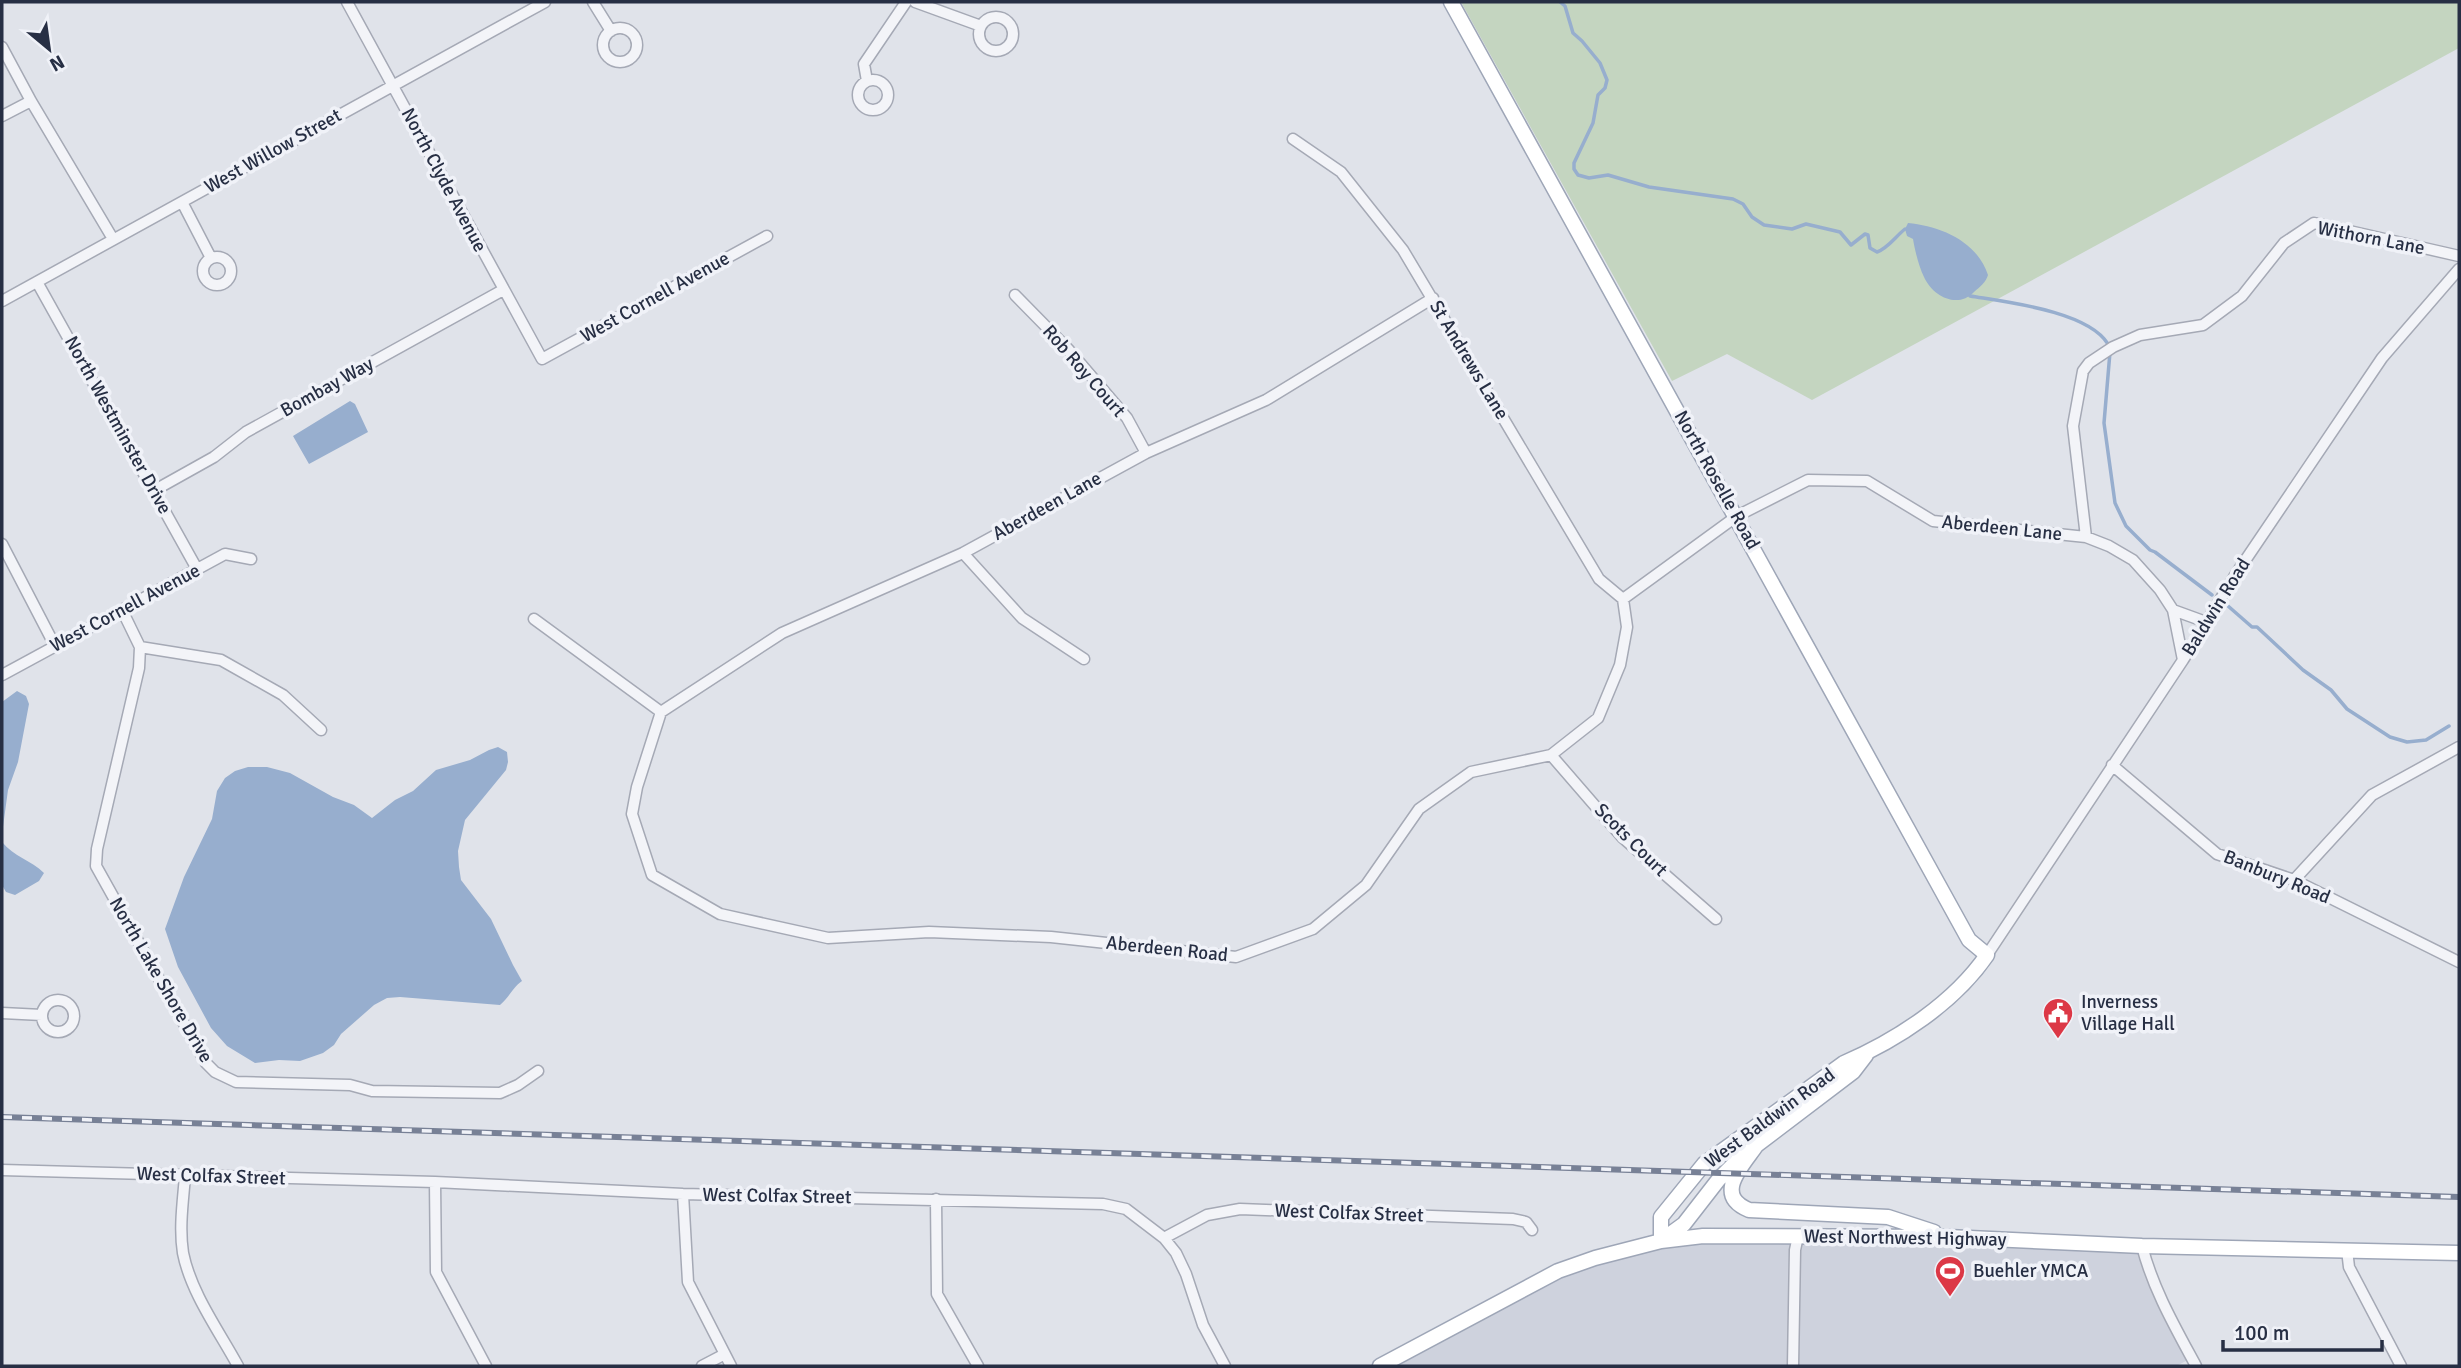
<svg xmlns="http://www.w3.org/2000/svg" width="2461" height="1368" viewBox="0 0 2461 1368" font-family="Signika,sans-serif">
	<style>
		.built { fill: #ced2dd }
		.green { fill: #c4d5c0 }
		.water { fill: #97aece }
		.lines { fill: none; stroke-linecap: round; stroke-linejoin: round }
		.stream { stroke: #97aece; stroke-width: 3.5 }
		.minor-casing { stroke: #a5a9b5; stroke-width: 13 }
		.major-casing { stroke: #9ea6b7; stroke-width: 17 }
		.minor { stroke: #f3f4f8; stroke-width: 10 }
		.major { stroke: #fff; stroke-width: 14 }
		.rail-casing { stroke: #788196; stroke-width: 6 }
		.rail { stroke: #f0f2f8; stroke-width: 3.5; stroke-dasharray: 10; stroke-linecap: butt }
		.labels { text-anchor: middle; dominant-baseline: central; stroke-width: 7; stroke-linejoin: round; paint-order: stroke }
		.street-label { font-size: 19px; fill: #272f44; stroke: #f0f2f8 }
		.poi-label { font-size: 19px; fill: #272f44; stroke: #f0f2f8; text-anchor: start }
	</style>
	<rect width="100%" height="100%" fill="#e0e3ea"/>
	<!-- built -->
	<path class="built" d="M 1661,1241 L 2142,1246 L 2192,1358 L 2176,1366 L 1380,1366 L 1511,1295 Z"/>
	<!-- green -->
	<path class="green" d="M 1461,2 L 2459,2 L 2459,48 L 1812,400 L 1727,354 L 1672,381 Z"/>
	<!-- water -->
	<path class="water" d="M 1908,223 C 1940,226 1977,241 1988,275 C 1986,282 1980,287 1974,292 C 1958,309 1933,297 1924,277 C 1919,267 1915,251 1913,239 L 1907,236 L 1905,229 Z
		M 350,401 L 355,404 L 368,432 L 309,464 L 293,436 Z
		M 17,691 L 26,696 L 29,704 L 18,762 L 8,790 L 2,834 L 2,702 Z
		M 498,747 L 507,752 L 508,762 L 506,770 L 465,820 L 458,851 L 459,867 L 461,880 L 491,919 L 513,965 L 522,981 C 512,988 509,998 500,1005 L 400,997 L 387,998 L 374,1005 L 341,1034 L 334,1045 L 323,1053 L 300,1061 L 279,1060 L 255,1063 L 227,1046 L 211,1028 L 178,967 L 165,929 L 184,877 L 212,819 L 217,791 L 225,778 L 235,771 L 248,767 L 267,767 L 290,773 L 333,797 L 354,805 L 372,818 L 395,800 L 413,791 L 436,770 L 470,760 L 489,750 Z
		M 2,842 C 14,857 31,860 44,873 L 39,881 L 15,895 L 6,892 L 2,885 Z"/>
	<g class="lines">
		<!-- stream -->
		<path class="stream" d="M 1560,2 L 1565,6 L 1573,33 L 1582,41 L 1600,63 L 1607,80 L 1605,88 L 1598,95 L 1593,123 L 1574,163 L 1574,169 L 1578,175 L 1589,178 L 1608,175 L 1649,187 L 1733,199 L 1743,204 L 1752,217 L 1764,225 L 1792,229 L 1806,224 L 1840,232 L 1851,245 L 1865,234 L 1868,235 L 1870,248 L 1877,252 C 1888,248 1895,237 1905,229
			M 1970,296 C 2006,302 2088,311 2108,344
			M 2110,352 L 2104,423 L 2115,503 L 2126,526 L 2150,550 L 2155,552 L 2212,595
			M 2228,606 L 2252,627 L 2257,627 L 2303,670 L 2331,690 L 2347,709 L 2390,737 L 2407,742 L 2426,740 L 2449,726"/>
		<!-- minor casing -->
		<g class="minor-casing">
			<path id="minor" d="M 347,2 L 542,359 L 767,236
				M 593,2 L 611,31
				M 915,2 L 981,26
				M979 34a17 17 0 1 1 34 0a17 17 0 1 1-34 0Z
				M603 45a17 17 0 1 1 34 0a17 17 0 1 1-34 0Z
				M 2,47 L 31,101 L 113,239
				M858 95a15 15 0 1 1 30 0a15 15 0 1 1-30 0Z
				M 867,81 L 864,64 L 906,2
				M 2,116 L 31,101
				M 1293,139 L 1341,172 L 1403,250 L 1599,579 L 1623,599
				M 182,202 L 211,258
				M203 271a14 14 0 1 1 28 0a14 14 0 1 1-28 0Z
				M 37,282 L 197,569
				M 1015,295 L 1068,349 L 1127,418 L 1146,453
				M 2,301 L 545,2
				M 155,490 L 214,457 L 246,432 L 503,290
				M 2086,537 L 2073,426 L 2083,371 L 2089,363 L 2113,347 L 2140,335 L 2203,325 L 2242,296 L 2284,243 L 2314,223 L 2459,256
				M 2,544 L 55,646
				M 963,553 L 1022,618 L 1084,659
				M 122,610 L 140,647 L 139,668 L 97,849 L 96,866 L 206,1063 L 215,1072 L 236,1082 L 350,1085 L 372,1091 L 500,1093 L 518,1085 L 538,1071
				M 2173,610 L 2206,622
				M 534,619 L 661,712
				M 140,647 L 221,660 L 283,695 L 321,730
				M 2,675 L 225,554 L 251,559
				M 661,712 L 637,787 L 632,814 L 652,875 L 720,914 L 828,938 L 929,932 L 1051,937 L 1236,957 L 1313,929 L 1366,885 L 1419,809 L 1471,772 L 1551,755 L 1598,718 L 1620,665 L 1627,627 L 1623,599 L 1737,516 L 1808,480 L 1867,481 L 1933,521 L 2086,537 L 2109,546 L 2133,560 L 2160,590 L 2173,610 L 2183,660
				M 661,712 L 782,633 L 963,553 L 1146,453 L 1266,400 L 1433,298
				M 1551,755 L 1622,837 L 1716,919
				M 2112,765 L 2217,854 L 2294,880 L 2459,962
				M 2294,880 L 2372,795 L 2459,747
				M 1987,955 L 2183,660 L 2236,574 L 2382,358 L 2459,269
				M42 1016a16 16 0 1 1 32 0a16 16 0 1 1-32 0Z
				M 2,1013 L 42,1015
				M 2,1170 L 435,1182 L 683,1194 L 1103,1204 L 1126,1209 L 1164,1238 L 1176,1253 L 1186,1274 L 1203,1325 L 1225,1366
				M 185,1176 C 183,1201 179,1228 183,1253 C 191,1293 219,1331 238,1366
				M 435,1182 L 436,1272 L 486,1366
				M 683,1194 L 688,1282 L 731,1366
				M 936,1199 L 937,1294 L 978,1366
				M 1164,1238 L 1207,1215 L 1240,1209 L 1513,1219 L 1526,1222 L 1532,1230
				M 2142,1246 C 2153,1289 2175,1327 2196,1366
				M 2347,1250 L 2349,1267 L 2401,1366
				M 702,1366 L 725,1354
				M 1793,1366 L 1795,1250 L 1798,1236"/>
		</g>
		<!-- major casing -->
		<g class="major-casing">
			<path id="major" d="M 1451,2 L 1969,940 L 1987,955 C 1954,1003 1897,1040 1844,1063 L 1704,1164 L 1661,1217 L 1661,1241
				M 1756,1146 C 1742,1166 1713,1195 1749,1210 L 1888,1217 L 1934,1232
				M 1662,1240 L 1684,1224 L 1719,1179 L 1741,1157 L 1853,1072 L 1866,1055
				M 1380,1366 L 1558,1271 L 1595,1258 L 1661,1241 L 1703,1236 L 1948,1237 L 2142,1246 L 2459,1253"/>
		</g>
		<!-- minor -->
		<use href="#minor" class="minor"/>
		<!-- major -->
		<use href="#major" class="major"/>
		<!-- rail casing -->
		<g class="rail-casing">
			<path id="rail" d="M 2,1117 L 2459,1197"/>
		</g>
		<!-- rail -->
		<use href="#rail" class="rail"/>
	</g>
	<!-- icons -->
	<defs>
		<g id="civic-pin" transform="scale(1.575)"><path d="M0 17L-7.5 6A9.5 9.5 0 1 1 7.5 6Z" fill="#dc3846" stroke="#f0f2f8"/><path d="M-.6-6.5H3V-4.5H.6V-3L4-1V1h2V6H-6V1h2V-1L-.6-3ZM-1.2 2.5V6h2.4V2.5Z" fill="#fff"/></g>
		<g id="stadium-pin" transform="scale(1.575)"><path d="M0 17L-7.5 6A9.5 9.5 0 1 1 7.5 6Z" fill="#dc3846" stroke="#f0f2f8"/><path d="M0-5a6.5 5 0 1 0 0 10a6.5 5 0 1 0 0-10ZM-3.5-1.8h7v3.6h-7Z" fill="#fff"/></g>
	</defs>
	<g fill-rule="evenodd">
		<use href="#civic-pin" x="2058" y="1013"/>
		<use href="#stadium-pin" x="1950" y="1271"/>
	</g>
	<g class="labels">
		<!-- street labels -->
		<g class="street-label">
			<text transform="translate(273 151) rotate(-29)">West Willow Street</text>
			<text transform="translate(444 180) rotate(62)">North Clyde Avenue</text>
			<text transform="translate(2371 238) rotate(11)">Withorn Lane</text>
			<text transform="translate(655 297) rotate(-29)">West Cornell Avenue</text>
			<text transform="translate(1469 360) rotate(59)">St Andrews Lane</text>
			<text transform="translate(1084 371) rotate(49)">Rob Roy Court</text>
			<text transform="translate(327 387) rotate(-29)">Bombay Way</text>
			<text transform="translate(118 425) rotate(61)">North Westminster Drive</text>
			<text transform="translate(1717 480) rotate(61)">North Roselle Road</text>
			<text transform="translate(1047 506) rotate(-29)">Aberdeen Lane</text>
			<text transform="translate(2002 528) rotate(6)">Aberdeen Lane</text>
			<text transform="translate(2216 607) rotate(-58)">Baldwin Road</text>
			<text transform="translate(125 608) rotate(-28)">West Cornell Avenue</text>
			<text transform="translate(1631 840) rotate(45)">Scots Court</text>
			<text transform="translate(2277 877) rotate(22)">Banbury Road</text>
			<text transform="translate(1167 949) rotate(6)">Aberdeen Road</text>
			<text transform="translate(161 980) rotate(60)">North Lake Shore Drive</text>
			<text transform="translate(1770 1118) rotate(-36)">West Baldwin Road</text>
			<text transform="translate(211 1176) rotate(2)">West Colfax Street</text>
			<text transform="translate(777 1196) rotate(1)">West Colfax Street</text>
			<text transform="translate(1349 1213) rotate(2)">West Colfax Street</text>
			<text transform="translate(1905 1238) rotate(1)">West Northwest Highway</text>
		</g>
		<!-- poi labels -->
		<g class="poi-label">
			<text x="2081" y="1002">Inverness<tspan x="2081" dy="22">Village Hall</tspan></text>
			<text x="1973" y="1271">Buehler YMCA</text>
		</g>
	</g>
	<!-- border -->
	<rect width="2461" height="1368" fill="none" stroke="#272f44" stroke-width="7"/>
	<!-- north arrow -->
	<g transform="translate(49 49) rotate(151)" stroke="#f0f2f8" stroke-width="5" paint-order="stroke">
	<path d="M0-5L12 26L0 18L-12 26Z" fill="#272f44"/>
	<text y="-10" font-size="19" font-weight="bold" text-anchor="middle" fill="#272f44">N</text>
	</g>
	<!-- scale -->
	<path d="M2223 1340v10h159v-10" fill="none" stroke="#272f44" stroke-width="3.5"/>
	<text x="2234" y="1340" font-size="21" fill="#272f44" stroke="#f0f2f8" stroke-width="5" paint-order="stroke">100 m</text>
</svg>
